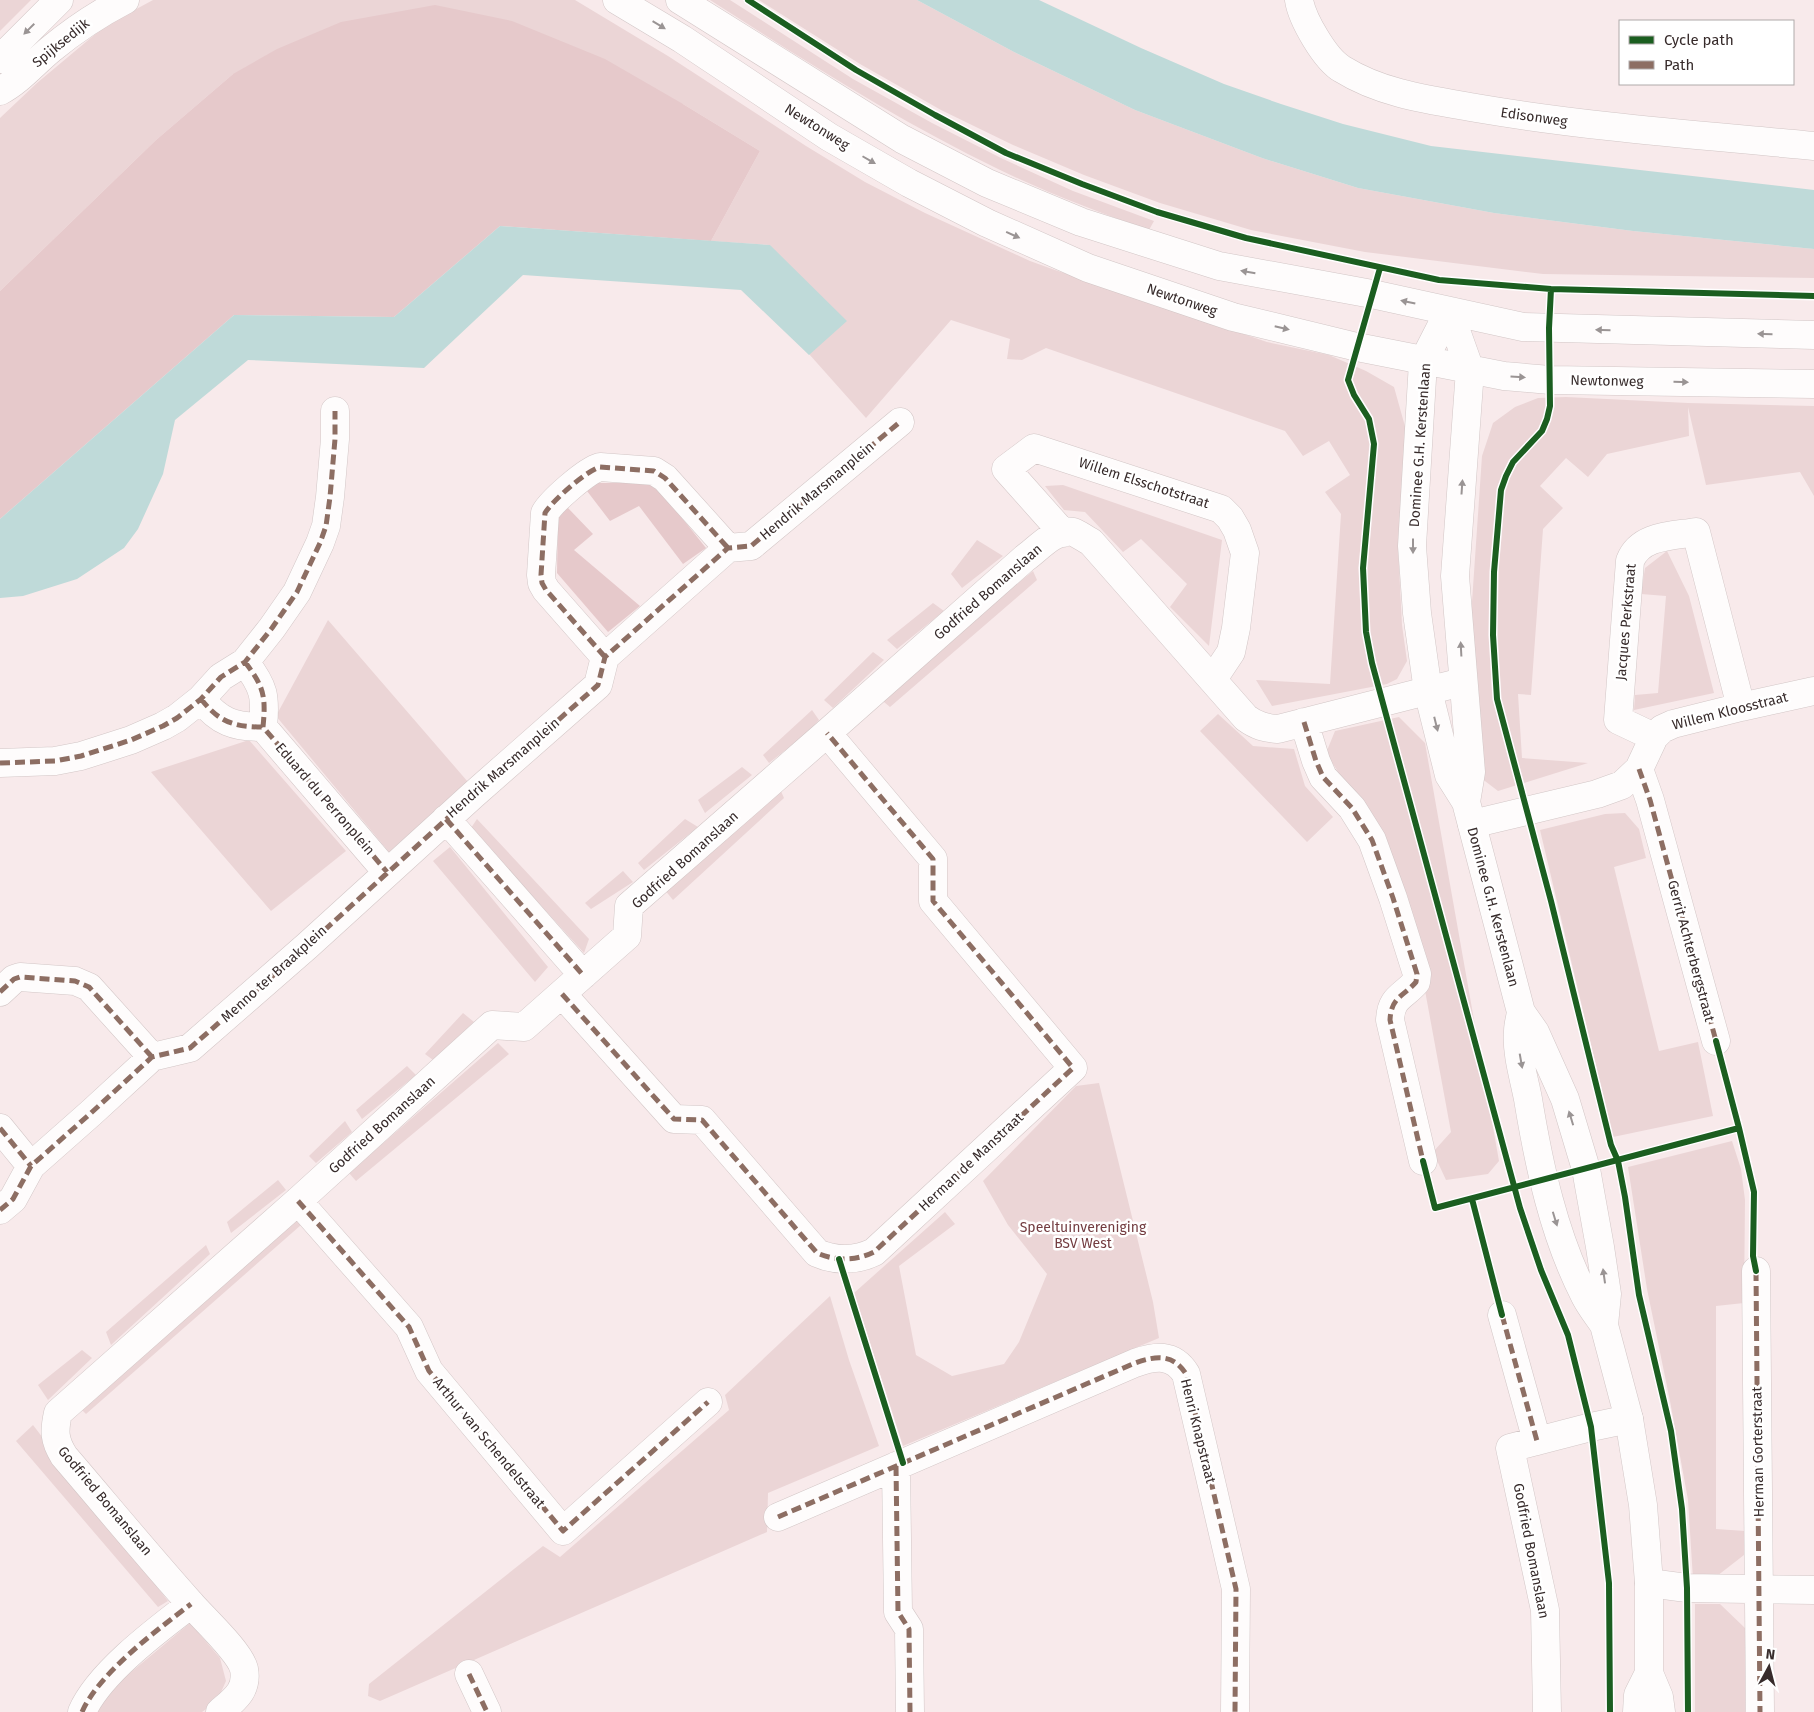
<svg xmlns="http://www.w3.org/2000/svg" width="1814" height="1712" viewBox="0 0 1814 1712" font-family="'Fira Sans',sans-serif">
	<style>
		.green { fill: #ebd5d6 }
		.forest { fill: #e6c9cb }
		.water { fill: #bfdad9 }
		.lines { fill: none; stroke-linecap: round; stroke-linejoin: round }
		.street-casing { stroke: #d2c6c6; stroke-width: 29 }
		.secondary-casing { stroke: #d2c6c6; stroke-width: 29 }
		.street { stroke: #fefcfc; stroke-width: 28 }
		.secondary { stroke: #fefcfc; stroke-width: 28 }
		.quiet { stroke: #8d6e63; stroke-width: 5; stroke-dasharray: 10 5; stroke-linecap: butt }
		.cycleway-casing { stroke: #fff; stroke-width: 9 }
		.cycleway { stroke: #1b5e20; stroke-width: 6 }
		.oneway { fill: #9a9494 }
		.labels { text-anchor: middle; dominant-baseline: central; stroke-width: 5; stroke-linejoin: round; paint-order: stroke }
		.street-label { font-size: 14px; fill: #372b2b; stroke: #fff }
		.park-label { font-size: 14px; fill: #733c40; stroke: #fff }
	</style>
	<rect width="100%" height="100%" fill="#f8eaeb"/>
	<!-- green -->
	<path class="green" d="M 0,0 L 31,0 L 0,31 Z
		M 153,0 L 575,0 L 668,56 L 806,146 L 865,182 L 925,213 L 1030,261 L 1055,270 L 1267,342 L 1329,355 L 1366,371 L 1394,387 L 1406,430 L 1398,547 L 1402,625 L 1407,661 L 1397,679 L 1387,684 L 1272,706 L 1256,680 L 1330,684 L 1341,514 L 1325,492 L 1350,475 L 1329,441 L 1303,456 L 1285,431 L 1046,348 L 1022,360 L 1007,359 L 1010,339 L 951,320 L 866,418 L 809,354 L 770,245 L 711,241 L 760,151 L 683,104 L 233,74 L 156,140 L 0,291 L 0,118 L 37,83 L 105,26 Z
		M 710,0 L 730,0 L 853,79 L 932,123 L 1003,159 L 1073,191 L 1154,221 L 1149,230 C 1098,212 1047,193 998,169 C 897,120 804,60 710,0 Z
		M 759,0 L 917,0 L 1014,52 L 1135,110 L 1262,158 L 1358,188 L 1494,213 L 1633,231 L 1814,249 L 1814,278 L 1543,274 L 1365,252 L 1251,230 L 1160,203 L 1084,175 L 1013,145 L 941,110 L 860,64 Z
		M 1566,397 L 1688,403 L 1814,406 L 1814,496 L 1800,472 L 1706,485 L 1688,407 L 1689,436 L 1607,454 L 1588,477 L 1566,458 L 1540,486 L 1563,508 L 1543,529 L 1531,695 L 1518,694 L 1522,758 L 1588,763 L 1498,791 L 1481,778 L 1470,631 L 1482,456 L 1493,423 L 1515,407 L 1538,398 Z
		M 1063,485 L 1222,540 L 1209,646 L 1170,607 L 1187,584 L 1141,539 L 1123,552 L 1085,512 L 1064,510 L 1045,486 Z
		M 977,540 L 1003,556 L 962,588 L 951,574 Z
		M 1667,551 L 1689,596 L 1714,693 L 1634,710 L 1635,695 L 1658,693 L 1666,596 L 1641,594 L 1645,568 Z
		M 1033,571 L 1037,580 L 890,707 L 878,697 Z
		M 933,603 L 944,611 L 897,649 L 887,640 Z
		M 328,620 L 468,782 L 389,852 L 276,716 Z
		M 873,652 L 884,660 L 833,708 L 824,700 Z
		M 812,710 L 819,720 L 807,733 L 769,763 L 763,755 Z
		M 1218,714 L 1253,746 L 1294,749 L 1305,786 L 1333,817 L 1307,842 L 1200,731 Z
		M 1399,717 L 1425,743 L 1499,1161 L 1488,1174 L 1446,1180 L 1433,1152 L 1451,1132 L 1417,947 L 1349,789 L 1326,753 L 1335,731 Z
		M 249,740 L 346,851 L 271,911 L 151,772 Z
		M 742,767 L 752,775 L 705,813 L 698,800 Z
		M 780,789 L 784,798 L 673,900 L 664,889 Z
		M 1625,813 L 1639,829 L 1646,858 L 1614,867 L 1659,1051 L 1698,1042 L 1713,1116 L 1613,1137 L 1540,830 L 1605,814 Z
		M 477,819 L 589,939 L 584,953 L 471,828 Z
		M 685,819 L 698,827 L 644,870 L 638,863 Z
		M 450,847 L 548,967 L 535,982 L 433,861 Z
		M 623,871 L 633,882 L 591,909 L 585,903 Z
		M 463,1013 L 474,1022 L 433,1060 L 425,1054 Z
		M 498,1043 L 509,1054 L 356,1181 L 349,1173 Z
		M 407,1066 L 416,1075 L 362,1119 L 356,1110 Z
		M 1099,1083 L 1153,1302 L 1159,1338 L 903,1446 L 854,1293 L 945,1212 L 955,1224 L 899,1266 L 916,1355 L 952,1376 L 1004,1364 L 1019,1342 L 1047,1274 L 1008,1225 L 983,1181 L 1076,1086 Z
		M 345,1121 L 352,1132 L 316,1163 L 309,1156 Z
		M 1732,1141 L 1741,1169 L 1745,1200 L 1744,1303 L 1716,1306 L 1716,1529 L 1745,1531 L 1744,1555 L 1717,1576 L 1693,1579 L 1688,1500 L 1670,1401 L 1647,1289 L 1628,1167 Z
		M 278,1180 L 286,1190 L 231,1233 L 227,1222 Z
		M 295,1215 L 301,1225 L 86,1414 L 81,1409 Z
		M 206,1245 L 210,1254 L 111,1345 L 106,1332 Z
		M 830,1296 L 849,1360 L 879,1446 L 768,1493 L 767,1532 L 380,1701 L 368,1696 L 369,1684 L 543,1546 L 560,1557 L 729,1410 L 725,1395 Z
		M 82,1350 L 92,1358 L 48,1400 L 38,1385 Z
		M 33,1425 L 168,1601 L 158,1607 L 16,1441 Z
		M 1695,1604 L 1720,1604 L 1745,1628 L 1745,1712 L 1695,1712 Z
		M 190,1623 L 220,1658 L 226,1681 L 217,1701 L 202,1712 L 95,1712 L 106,1693 Z"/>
	<!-- forest -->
	<path class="forest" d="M 435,5 L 512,21 L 605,59 L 683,104 L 760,151 L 711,241 L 500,226 L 394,317 L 234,315 L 0,519 L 0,291 L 156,140 L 233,74 L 277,49 L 341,22 Z
		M 597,483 L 654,483 L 706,548 L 683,564 L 639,506 L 610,521 L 587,491 Z
		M 568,508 L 593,534 L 574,550 L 640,606 L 608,632 L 557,573 L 558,511 Z"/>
	<!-- water -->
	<path class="water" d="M 917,0 L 1039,0 L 1141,48 L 1224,84 L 1281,104 L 1343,124 L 1431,146 L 1814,190 L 1814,249 L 1633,231 L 1494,213 L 1358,188 L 1262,158 L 1135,110 L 1014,52 Z
		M 500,226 L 770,245 L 847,321 L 809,355 L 741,290 L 523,275 L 424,368 L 248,360 L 175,420 L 163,474 L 138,529 L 124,548 L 77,579 L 23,596 L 0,598 L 0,519 L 234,315 L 394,317 Z"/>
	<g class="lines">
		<!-- street casing -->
		<g class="street-casing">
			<path id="street" d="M 1299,0 C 1302,19 1325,59 1342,69 C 1382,94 1430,100 1476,108 C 1587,127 1701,135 1814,146
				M 1063,533 L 1006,469 L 1034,448 L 1221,509 L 1230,518 L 1237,530 L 1245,553 L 1236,628 L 1231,652 L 1213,679
				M 605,657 L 546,590 L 542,583 L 541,575 L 545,513 C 552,501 586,471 600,467 L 654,471 L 665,478 L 728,548
				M 245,662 C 264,687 266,696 263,727 L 387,872
				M 201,699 C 219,722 234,727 263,727
				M 1304,722 L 1316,761 L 1323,777 L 1352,808 L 1372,840 L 1393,898 L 1417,974 L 1416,982 C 1403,997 1391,997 1390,1020 L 1423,1161
				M 1654,737 L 1618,720 L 1630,561 C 1640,535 1672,536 1696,532 L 1741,707
				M 0,763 L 55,761 L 81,756 L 131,740 L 163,726 L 177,718 L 201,699 L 221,677 L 245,662 L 272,628 L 297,592 L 320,543 L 326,526 L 330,497 L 335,439 L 335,411
				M 1639,769 L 1650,800 L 1716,1041
				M 446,819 L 583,975
				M 1472,824 L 1597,794 L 1622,785 L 1639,769 L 1654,737 L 1662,729 L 1673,724 L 1741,707 L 1814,691
				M 0,992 L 14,979 L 20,977 L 75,981 L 89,987 L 152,1057
				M 562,994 L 674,1119 L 702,1120 L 817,1253 C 835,1261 856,1261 874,1252 L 1073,1068 L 933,901 L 933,859 L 827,733
				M 0,1128 L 31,1166
				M 298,1201 L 409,1327 L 429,1371 L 563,1531 L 708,1402
				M 0,1210 L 13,1199 L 31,1166 L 91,1113 L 152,1057 L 190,1048 L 307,946 L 473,795 L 598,685 L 605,657 L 728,548 L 751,546 L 900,422
				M 1756,1271 L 1760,1712
				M 1502,1315 L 1537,1441
				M 896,1466 L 898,1612 L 909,1629 L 910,1712
				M 778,1517 L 1135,1363 C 1155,1356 1173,1353 1186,1374 L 1236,1589 L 1235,1712
				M 1649,1583 L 1687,1588 L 1814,1590
				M 469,1674 L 487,1712
				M 82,1712 C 99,1673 157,1630 191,1604
				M 220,1712 C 235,1699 248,1690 244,1669 C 240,1652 203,1618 191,1604 C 148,1556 106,1505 64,1456 C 54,1440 54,1431 58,1413 L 298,1201 L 492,1025 L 524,1027 L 627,936 L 629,906 L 827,733 L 1025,558 C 1038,549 1055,528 1073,532 C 1079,534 1085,539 1091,542 L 1246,718 C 1257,726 1265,728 1278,729 L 1462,682
				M 1547,1712 L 1545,1610 L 1510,1448 L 1591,1427 L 1629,1419"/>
		</g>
		<!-- secondary casing -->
		<g class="secondary-casing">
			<path id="secondary" d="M 617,0 L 682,39 L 829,137 L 909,183 L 987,223 L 1088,268 L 1233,317 L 1357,347 L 1504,376 L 1550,380 L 1814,384
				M 680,0 L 902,139 L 987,183 L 1081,222 L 1219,266 L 1372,294 L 1523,327 L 1814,335
				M 0,59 L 59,0
				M 0,91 C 19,81 34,63 51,49 C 74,30 98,14 125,0
				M 1449,311 L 1423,362 L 1412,546 L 1417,613 L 1428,691 L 1449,775 L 1466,802 L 1521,1012 L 1535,1032 L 1565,1099 L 1586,1169 L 1600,1247 L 1607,1294 L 1604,1325 L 1629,1419 L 1643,1505 L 1649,1583 L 1649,1673 L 1659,1697 L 1661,1712
				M 1449,311 L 1470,370 L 1455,576 L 1471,772 L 1466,802
				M 1521,1012 C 1520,1019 1518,1025 1518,1031 C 1516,1053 1524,1078 1528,1099 C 1539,1166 1554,1236 1585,1296 C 1590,1306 1598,1316 1604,1325
				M 1637,1712 L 1638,1695 L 1649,1673"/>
		</g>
		<!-- street -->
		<use href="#street" class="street"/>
		<!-- secondary -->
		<use href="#secondary" class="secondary"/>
		<!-- quiet -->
		<path class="quiet" d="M 605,657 L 546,590 L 542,583 L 541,575 L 545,513 C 552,501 586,471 600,467 L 654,471 L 665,478 L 728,548
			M 245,662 C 264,687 266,696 263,727 L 387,872
			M 201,699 C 219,722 234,727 263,727
			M 1304,722 L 1316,761 L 1323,777 L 1352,808 L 1372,840 L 1393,898 L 1417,974 L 1416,982 C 1403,997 1391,997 1390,1020 L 1423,1161
			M 0,763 L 55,761 L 81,756 L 131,740 L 163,726 L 177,718 L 201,699 L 221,677 L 245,662 L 272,628 L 297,592 L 320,543 L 326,526 L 330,497 L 335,439 L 335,411
			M 1639,769 L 1650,800 L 1716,1041
			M 446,819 L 583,975
			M 0,992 L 14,979 L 20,977 L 75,981 L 89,987 L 152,1057
			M 562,994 L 674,1119 L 702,1120 L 817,1253 C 835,1261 856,1261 874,1252 L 1073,1068 L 933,901 L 933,859 L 827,733
			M 0,1128 L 31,1166
			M 298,1201 L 409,1327 L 429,1371 L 563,1531 L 708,1402
			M 0,1210 L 13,1199 L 31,1166 L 91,1113 L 152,1057 L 190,1048 L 307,946 L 473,795 L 598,685 L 605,657 L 728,548 L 751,546 L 900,422
			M 1756,1271 L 1760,1712
			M 1502,1315 L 1537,1441
			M 896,1466 L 898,1612 L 909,1629 L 910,1712
			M 778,1517 L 1135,1363 C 1155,1356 1173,1353 1186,1374 L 1236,1589 L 1235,1712
			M 469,1674 L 487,1712
			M 82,1712 C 99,1673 157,1630 191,1604"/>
		<!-- cycleway casing -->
		<g class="cycleway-casing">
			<path id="cycleway" d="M 748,0 L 856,70 L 935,115 L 1006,153 L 1082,184 L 1157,212 L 1246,238 L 1439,280 L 1551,289 L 1814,296
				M 1380,268 L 1348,380 L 1354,395 L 1369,419 L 1374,444 L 1363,568 L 1366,632 L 1372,663 L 1520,1208 L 1541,1270 L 1568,1335 L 1591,1427 L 1609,1583 L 1610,1712
				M 1551,289 L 1549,328 L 1550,406 L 1547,419 L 1542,431 L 1513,462 L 1506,476 L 1501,490 L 1494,572 L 1493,635 L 1497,699 L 1551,901 L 1611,1145 L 1618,1161 L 1625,1197 L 1639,1295 L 1671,1431 L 1682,1509 L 1687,1588 L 1688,1712
				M 1716,1041 L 1739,1128 L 1754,1192 L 1753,1256 L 1756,1271
				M 1423,1161 L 1435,1208 L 1739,1128
				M 1472,1199 L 1502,1315
				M 839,1259 L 903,1463"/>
		</g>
		<!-- cycleway -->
		<use href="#cycleway" class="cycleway"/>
	</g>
	<!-- one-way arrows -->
	<defs><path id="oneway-solid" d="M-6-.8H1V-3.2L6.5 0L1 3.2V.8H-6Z" transform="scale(1.25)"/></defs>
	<g class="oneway">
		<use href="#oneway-solid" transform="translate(659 25) rotate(31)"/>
		<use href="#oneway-solid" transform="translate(29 29) rotate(135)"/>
		<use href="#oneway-solid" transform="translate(869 160) rotate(30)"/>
		<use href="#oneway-solid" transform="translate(1013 235) rotate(24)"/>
		<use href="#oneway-solid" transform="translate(1248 272) rotate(-170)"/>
		<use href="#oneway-solid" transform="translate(1408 302) rotate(-168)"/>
		<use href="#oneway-solid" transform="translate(1282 328) rotate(13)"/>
		<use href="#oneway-solid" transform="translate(1603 330) rotate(-178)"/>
		<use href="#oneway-solid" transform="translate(1765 334) rotate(-178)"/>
		<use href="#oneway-solid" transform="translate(1518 377) rotate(4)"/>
		<use href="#oneway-solid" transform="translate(1681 382) rotate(1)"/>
		<use href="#oneway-solid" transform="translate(1462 487) rotate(-86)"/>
		<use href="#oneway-solid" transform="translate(1413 546) rotate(90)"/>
		<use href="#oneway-solid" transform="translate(1461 649) rotate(-93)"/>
		<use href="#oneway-solid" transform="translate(1436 724) rotate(76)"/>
		<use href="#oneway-solid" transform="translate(1521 1061) rotate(80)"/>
		<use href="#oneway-solid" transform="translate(1571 1118) rotate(-107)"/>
		<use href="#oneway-solid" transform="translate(1555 1219) rotate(73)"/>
		<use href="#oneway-solid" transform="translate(1604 1276) rotate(-98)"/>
	</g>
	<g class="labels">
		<!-- street labels -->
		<g class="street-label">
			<text transform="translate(61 43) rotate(-39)">Spijksedijk</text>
			<text transform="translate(1534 117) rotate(8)">Edisonweg</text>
			<text transform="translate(817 127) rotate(32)">Newtonweg</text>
			<text transform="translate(1182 300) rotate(19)">Newtonweg</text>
			<text transform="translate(1607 381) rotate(1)">Newtonweg</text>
			<text transform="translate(1420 445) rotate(-86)">Dominee G.H. Kerstenlaan</text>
			<text transform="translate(1144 483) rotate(18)">Willem Elsschotstraat</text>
			<text transform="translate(817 491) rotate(-40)">Hendrik Marsmanplein</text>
			<text transform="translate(988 592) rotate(-41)">Godfried Bomanslaan</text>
			<text transform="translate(1626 622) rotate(-85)">Jacques Perkstraat</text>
			<text transform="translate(1730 711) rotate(-14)">Willem Kloosstraat</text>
			<text transform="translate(503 768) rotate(-41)">Hendrik Marsmanplein</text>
			<text transform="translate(325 799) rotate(49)">Eduard du Perronplein</text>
			<text transform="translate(685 860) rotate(-42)">Godfried Bomanslaan</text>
			<text transform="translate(1493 907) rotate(75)">Dominee G.H. Kerstenlaan</text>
			<text transform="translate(1691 951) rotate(75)">Gerrit Achterbergstraat</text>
			<text transform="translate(274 974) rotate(-42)">Menno ter Braakplein</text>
			<text transform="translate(382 1125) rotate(-42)">Godfried Bomanslaan</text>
			<text transform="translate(971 1162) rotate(-43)">Herman de Manstraat</text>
			<text transform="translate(1198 1431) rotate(76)">Henri Knapstraat</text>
			<text transform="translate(489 1443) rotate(50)">Arthur van Schendelstraat</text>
			<text transform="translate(1758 1452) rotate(-91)">Herman Gorterstraat</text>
			<text transform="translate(105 1501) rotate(50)">Godfried Bomanslaan</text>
			<text transform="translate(1531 1551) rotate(79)">Godfried Bomanslaan</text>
		</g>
		<!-- park labels -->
		<g class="park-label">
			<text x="1083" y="1227">Speeltuinvereniging<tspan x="1083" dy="16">BSV West</tspan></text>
		</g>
	</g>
	<!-- legend -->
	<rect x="1619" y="20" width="175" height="65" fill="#ffffff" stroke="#afaaaa"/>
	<rect x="1629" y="36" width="25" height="8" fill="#1b5e20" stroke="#afaaaa"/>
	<text x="1664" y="45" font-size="15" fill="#372b2b">Cycle path</text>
	<rect x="1629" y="61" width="25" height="8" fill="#8d6e63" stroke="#afaaaa"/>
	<text x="1664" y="70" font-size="15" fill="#372b2b">Path</text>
	<!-- north arrow -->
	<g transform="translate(1769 1667) rotate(7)" stroke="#ffffff" stroke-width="4" paint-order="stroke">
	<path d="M0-4L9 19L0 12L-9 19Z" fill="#372b2b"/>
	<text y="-8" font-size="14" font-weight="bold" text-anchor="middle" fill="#372b2b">N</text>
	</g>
</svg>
